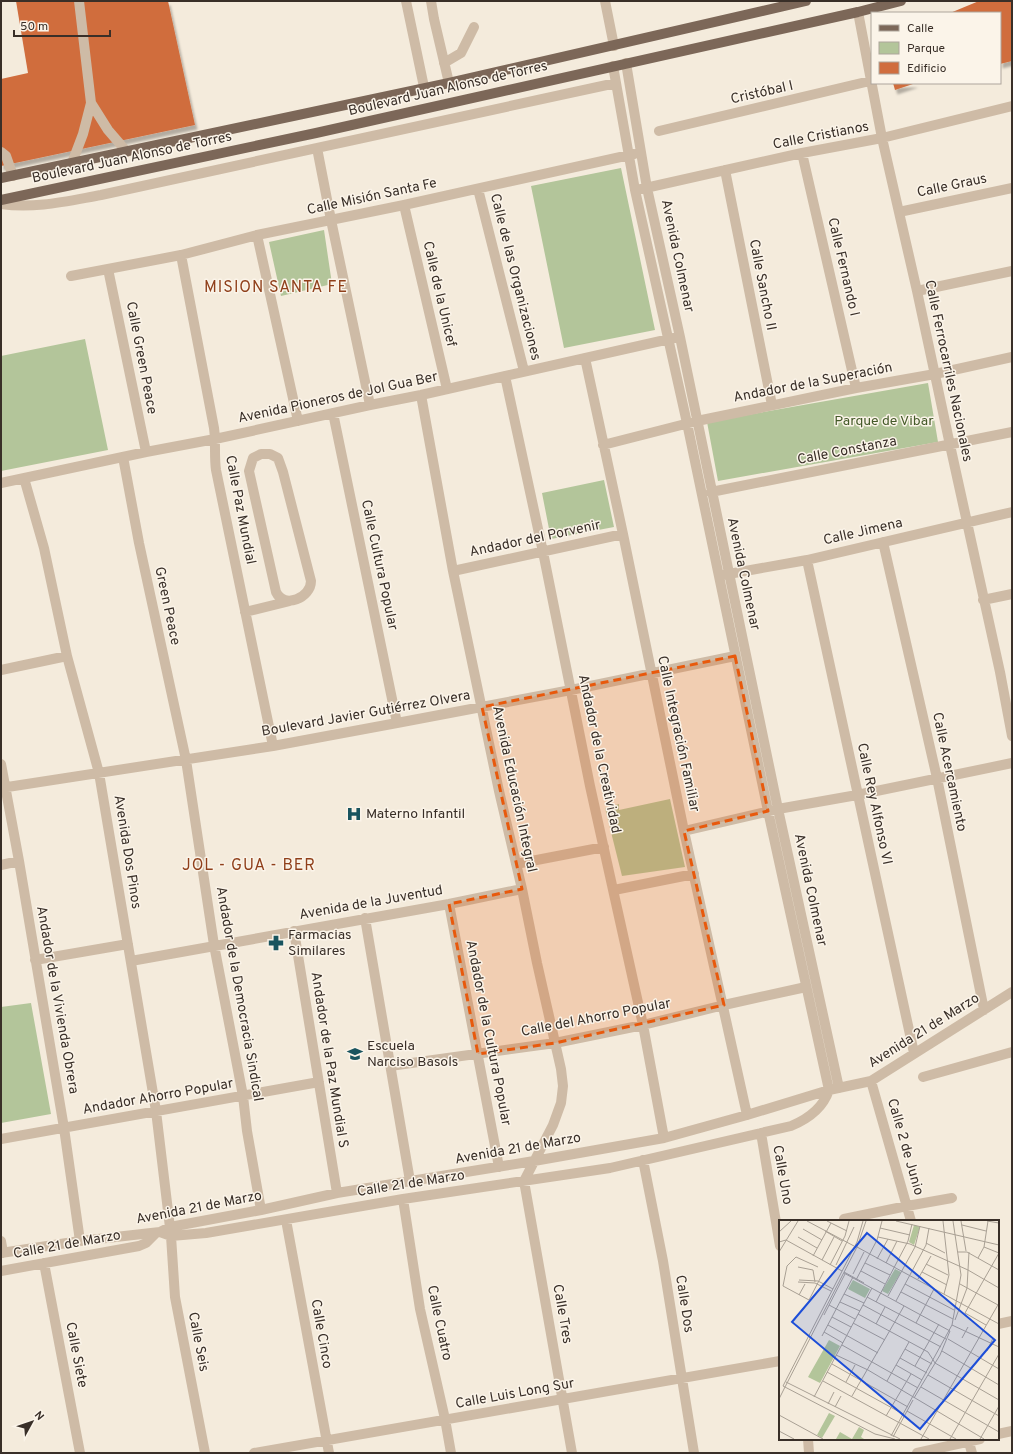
<svg xmlns="http://www.w3.org/2000/svg" width="1013" height="1454" viewBox="0 0 1013 1454" font-family="Overpass,sans-serif">
	<style>
		.green { fill: #b3c59a }
		.building { fill: #d06d3e; filter: url(#shadow) }
		.lines { fill: none; stroke-linecap: round; stroke-linejoin: round }
		.minor { stroke: #cebba6; stroke-width: 10 }
		.major { stroke: #7c6758; stroke-width: 10 }
		.marked { fill: #e8590c; fill-opacity: 0.2; stroke: #e8590c; stroke-width: 3; stroke-dasharray: 8 5; stroke-linejoin: round }
		.labels { text-anchor: middle; dominant-baseline: central; stroke-width: 3; stroke-linejoin: round; paint-order: stroke }
		.street-label { font-size: 14px; fill: #392f28; stroke: #fbf4e9 }
		.park-label { font-size: 14px; fill: #445a29; stroke: #fbf4e9 }
		.poi-label { font-size: 14px; fill: #392f28; stroke: #fbf4e9; text-anchor: start }
		.quarter-label { font-size: 16px; letter-spacing: 1px; fill: #8f3f1a; stroke: #fbf4e9 }
		.inset-road { fill: none; stroke: #a9a094; stroke-width: 1 }
		.view { fill: #1d4ed8; fill-opacity: 0.15; stroke: #1d4ed8; stroke-width: 2 }
		.inset-edge { fill: none; stroke: #392f28; stroke-width: 2 }
	</style>
	<defs>
		<filter id="shadow"><feDropShadow dx="2.5" dy="4.5" stdDeviation="1" flood-color="#0004"/></filter>
	</defs>
	<rect width="100%" height="100%" fill="#f4ebdc"/>
	<!-- green -->
	<path class="green" d="M 621,168 L 655,330 L 564,348 L 531,186 Z
		M 324,230 L 332,284 L 281,296 L 269,242 Z
		M 85,339 L 108,450 L 1,471 L 1,356 Z
		M 928,383 L 938,442 L 718,481 L 707,422 Z
		M 604,480 L 614,527 L 551,539 L 542,493 Z
		M 670,799 L 685,867 L 622,876 L 605,808 L 619,804 L 619,810 Z
		M 31,1003 L 51,1114 L 1,1123 L 1,1007 Z"/>
	<!-- building -->
	<path class="building" d="M 16,1 L 168,1 L 195,125 L 1,166 L 1,79 L 28,73 Z
		M 979,1 L 1012,1 L 1012,61 L 1000,64 L 1000,13 L 950,13 Z
		M 893,83 L 916,83 L 895,90 Z"/>
	<g class="lines">
		<!-- minor -->
		<path class="minor" d="M 406,1 L 424,87
			M 431,1 L 434,19 L 449,83
			M 605,1 L 614,46
			M 858,12 L 882,138 L 917,291 L 950,445 L 1000,672 L 1012,736
			M 444,63 L 461,53 L 474,27
			M 626,63 L 647,188 L 680,337 L 778,809 L 839,1088
			M 91,103 L 108,130 L 127,152
			M 659,131 L 870,81
			M 317,148 L 331,220 L 370,405
			M 1,152 L 6,156 L 13,176
			M 802,153 L 856,388
			M 72,163 L 83,134 L 91,103 L 79,1
			M 725,170 L 772,405
			M 478,189 L 524,371
			M 641,189 L 802,153 L 882,138 L 1012,106
			M 1,204 C 35,209 67,201 101,195 L 616,83
			M 404,205 L 447,389
			M 899,212 L 1012,188
			M 257,235 L 298,421
			M 181,255 L 214,428 C 216,442 214,456 216,470 L 273,746
			M 108,269 L 146,452
			M 71,276 L 181,255 L 257,235 L 404,205 L 634,154
			M 917,291 L 1012,271
			M 585,358 L 623,534 L 684,831 L 747,1115
			M 505,376 L 543,552 L 590,786 L 643,1025 L 664,1138
			M 421,395 L 453,571 L 499,791 L 522,889 L 537,963 L 561,1069 L 563,1086 L 561,1103 L 553,1125 L 524,1181 L 572,1453
			M 333,413 L 397,723
			M 603,445 L 697,421 L 856,388 L 935,374 L 1012,357
			M 261,454 L 270,454 L 278,458 L 283,472 L 311,581 C 311,598 284,609 276,592 L 249,471 L 253,458 Z
			M 123,457 L 139,543 L 186,760 L 214,945 L 243,1096 L 247,1131 L 261,1210
			M 24,478 L 44,548 L 67,656 L 99,773 L 156,1111 L 171,1236 L 175,1297 L 205,1453
			M 1,483 L 146,452 L 215,439 L 370,405 L 421,395 L 674,338
			M 711,492 L 1012,432
			M 883,542 L 937,778 L 984,1010
			M 807,560 L 914,1053
			M 453,571 L 623,534
			M 723,575 L 807,560 L 1012,512
			M 983,600 L 1012,594
			M 245,612 L 290,601
			M 1,670 L 67,656
			M 1,764 L 19,861 L 64,1128 L 80,1241
			M 1,788 L 273,746 L 397,723 L 571,690 L 735,656
			M 684,831 L 778,809 L 857,795 L 1012,763
			M 516,864 L 604,847
			M 1,865 L 19,861
			M 614,890 L 694,874
			M 449,904 L 499,1167
			M 365,918 L 410,1181
			M 294,931 L 337,1193
			M 35,960 L 128,944
			M 131,961 L 449,904 L 522,889
			M 390,1066 L 555,1043 L 643,1025 L 724,1005 L 806,987
			M 923,1077 L 1012,1052
			M 871,1081 L 911,1221
			M 761,1133 L 780,1246
			M 1,1139 L 319,1082
			M 643,1160 L 663,1261 L 694,1453
			M 403,1199 L 420,1309 L 445,1419 L 451,1453
			M 844,1219 L 907,1206 L 952,1198
			M 286,1220 L 329,1453
			M 160,1232 L 171,1236 L 206,1233 L 403,1199 L 610,1168 L 791,1126 C 808,1119 823,1108 829,1090 L 768,811 L 687,423 L 635,190 L 613,66
			M 1,1241 L 3,1253
			M 1,1253 L 80,1241 L 160,1232 L 170,1227 L 261,1210 L 337,1193 L 534,1161 L 664,1138 L 747,1115 L 829,1090 L 871,1081 L 1012,992
			M 44,1263 L 80,1453
			M 1,1271 L 139,1246 L 146,1243 L 156,1233
			M 998,1324 L 1012,1321
			M 998,1434 L 1012,1431
			M 808,1439 L 809,1453
			M 968,1439 L 972,1453
			M 254,1453 L 780,1361
			M 917,1453 L 980,1439"/>
		<!-- major -->
		<path class="major" d="M 1,178 L 449,83 L 806,1
			M 1,200 L 316,133 L 858,12 L 901,1"/>
	</g>
	<!-- marked area -->
	<path class="marked" d="M 735,656 L 768,811 L 684,831 L 724,1005 L 555,1043 L 478,1054 L 449,904 L 522,889 L 482,707 Z"/>
	<!-- icons -->
	<defs>
		<g id="hospital-bare" transform="scale(1.2)"><path d="M-5-5h3v3.5h4V-5h3V5h-3V1.5h-4V5h-3Z" fill="#19545e" stroke="#fbf4e9" stroke-width="2.5" paint-order="stroke"/></g>
		<g id="pharmacy-bare" transform="scale(1.2)"><path d="M-2-6h4v4h4v4h-4v4h-4v-4h-4v-4h4Z" fill="#19545e" stroke="#fbf4e9" stroke-width="2.5" paint-order="stroke"/></g>
		<g id="school-bare" transform="scale(1.2)"><path d="M0-5L7-2L0 1L-7-2ZM-4 1L0 2.5L4 1V4Q0 6-4 4Z" fill="#19545e" stroke="#fbf4e9" stroke-width="2.5" paint-order="stroke"/></g>
	</defs>
	<g fill-rule="evenodd">
		<use href="#hospital-bare" x="354" y="814"/>
		<use href="#pharmacy-bare" x="276" y="943"/>
		<use href="#school-bare" x="355" y="1054"/>
	</g>
	<g class="labels">
		<!-- street labels -->
		<g class="street-label">
			<text transform="translate(448 89) rotate(-13)">Boulevard Juan Alonso de Torres</text>
			<text transform="translate(762 93) rotate(-13)">Cristóbal I</text>
			<text transform="translate(821 136) rotate(-11)">Calle Cristianos</text>
			<text transform="translate(132 158) rotate(-12)">Boulevard Juan Alonso de Torres</text>
			<text transform="translate(952 186) rotate(-12)">Calle Graus</text>
			<text transform="translate(372 197) rotate(-12)">Calle Misión Santa Fe</text>
			<text transform="translate(677 256) rotate(78)">Avenida Colmenar</text>
			<text transform="translate(843 267) rotate(77)">Calle Fernando I</text>
			<text transform="translate(515 277) rotate(76)">Calle de las Organizaciones</text>
			<text transform="translate(762 285) rotate(79)">Calle Sancho II</text>
			<text transform="translate(439 294) rotate(77)">Calle de la Unicef</text>
			<text transform="translate(141 358) rotate(79)">Calle Green Peace</text>
			<text transform="translate(948 371) rotate(78)">Calle Ferrocarriles Nacionales</text>
			<text transform="translate(813 383) rotate(-11)">Andador de la Superación</text>
			<text transform="translate(338 398) rotate(-12)">Avenida Pioneros de Jol Gua Ber</text>
			<text transform="translate(847 451) rotate(-11)">Calle Constanza</text>
			<text transform="translate(240 510) rotate(79)">Calle Paz Mundial</text>
			<text transform="translate(863 532) rotate(-13)">Calle Jimena</text>
			<text transform="translate(535 539) rotate(-12)">Andador del Porvenir</text>
			<text transform="translate(379 565) rotate(78)">Calle Cultura Popular</text>
			<text transform="translate(743 574) rotate(78)">Avenida Colmenar</text>
			<text transform="translate(167 606) rotate(78)">Green Peace</text>
			<text transform="translate(366 714) rotate(-10)">Boulevard Javier Gutiérrez Olvera</text>
			<text transform="translate(678 734) rotate(78)">Calle Integración Familiar</text>
			<text transform="translate(599 754) rotate(78)">Andador de la Creatividad</text>
			<text transform="translate(949 772) rotate(78)">Calle Acercamiento</text>
			<text transform="translate(514 789) rotate(78)">Avenida Educación Integral</text>
			<text transform="translate(874 804) rotate(78)">Calle Rey Alfonso VI</text>
			<text transform="translate(127 852) rotate(81)">Avenida Dos Pinos</text>
			<text transform="translate(810 890) rotate(78)">Avenida Colmenar</text>
			<text transform="translate(371 903) rotate(-10)">Avenida de la Juventud</text>
			<text transform="translate(239 994) rotate(80)">Andador de la Democracia Sindical</text>
			<text transform="translate(57 1000) rotate(80)">Andador de la Vivienda Obrera</text>
			<text transform="translate(596 1018) rotate(-11)">Calle del Ahorro Popular</text>
			<text transform="translate(924 1031) rotate(-32)">Avenida 21 de Marzo</text>
			<text transform="translate(488 1033) rotate(79)">Andador de la Cultura Popular</text>
			<text transform="translate(329 1060) rotate(81)">Andador de la Paz Mundial S</text>
			<text transform="translate(158 1097) rotate(-10)">Andador Ahorro Popular</text>
			<text transform="translate(905 1147) rotate(74)">Calle 2 de Junio</text>
			<text transform="translate(518 1149) rotate(-10)">Avenida 21 de Marzo</text>
			<text transform="translate(782 1175) rotate(80)">Calle Uno</text>
			<text transform="translate(411 1184) rotate(-9)">Calle 21 de Marzo</text>
			<text transform="translate(199 1208) rotate(-11)">Avenida 21 de Marzo</text>
			<text transform="translate(67 1245) rotate(-10)">Calle 21 de Marzo</text>
			<text transform="translate(684 1304) rotate(81)">Calle Dos</text>
			<text transform="translate(562 1314) rotate(80)">Calle Tres</text>
			<text transform="translate(439 1323) rotate(78)">Calle Cuatro</text>
			<text transform="translate(321 1334) rotate(80)">Calle Cinco</text>
			<text transform="translate(198 1342) rotate(79)">Calle Seis</text>
			<text transform="translate(76 1355) rotate(79)">Calle Siete</text>
			<text transform="translate(515 1394) rotate(-10)">Calle Luis Long Sur</text>
		</g>
		<!-- park labels -->
		<g class="park-label">
			<text x="884" y="421">Parque de Vibar</text>
		</g>
		<!-- poi labels -->
		<g class="poi-label">
			<text x="366" y="814">Materno Infantil</text>
			<text x="288" y="935">Farmacias<tspan x="288" dy="16">Similares</tspan></text>
			<text x="367" y="1046">Escuela<tspan x="367" dy="16">Narciso Basols</tspan></text>
		</g>
		<!-- quarter labels -->
		<g class="quarter-label">
			<text x="276" y="288">MISION SANTA FE</text>
			<text x="249" y="866">JOL - GUA - BER</text>
		</g>
	</g>
	<!-- overview -->
	<g transform="translate(779 1220)">
		<rect width="220" height="220" fill="#f4ebdc"/>
		<path d="M 135,5 L 141,7 L 135,25 L 130,22 ZM 116,49 L 122,52 L 109,74 L 103,71 ZM 74,60 L 91,69 L 86,78 L 69,69 ZM 50,120 L 61,126 L 41,163 L 29,157 ZM 50,193 L 56,196 L 43,218 L 38,215 ZM 80,207 L 85,210 L 82,217 L 85,219 L 57,219 L 61,212 L 73,219 Z" fill="#b3c59a"/>
		<path class="inset-road" d="M 28,1 L 75,26M 48,1 L 68,11M 84,1 L 78,22 L 4,166 L 96,214 L 116,219M 117,1 L 220,25M 164,1 L 170,55 L 165,74M 182,1 L 187,31M 208,1 L 220,3M 183,5 L 207,11M 101,8 L 131,15M 24,9 L 43,20M 46,11 L 63,21M 0,12 L 12,1M 19,17 L 38,28M 99,17 L 131,24 L 189,50 L 220,68M 0,22 L 7,20 L 63,51M 147,23 L 166,33M 78,27 L 220,104M 205,27 L 220,33M 0,32 L 19,1M 179,32 L 188,32 L 220,50M 34,36 L 52,3M 199,38 L 205,27 L 209,1M 98,39 L 109,19M 43,40 L 55,17M 86,43 L 111,55M 107,43 L 118,21M 147,44 L 169,55M 51,45 L 66,16 L 70,1M 57,45 L 75,7M 19,47 L 34,50 L 36,62M 39,47 L 17,37 L 8,46 L 4,66 L 30,80 L 45,51M 82,51 L 106,64M 65,52 L 85,63M 143,52 L 168,65M 65,53 L 171,111 L 161,135 L 135,178M 74,54 L 85,32M 139,59 L 152,36M 20,60 L 39,61 L 54,69M 77,60 L 98,20 L 103,1M 19,62 L 36,63 L 52,71M 126,64 L 175,90M 181,64 L 219,85M 122,72 L 174,99M 65,74 L 85,83M 20,75 L 26,64M 109,76 L 136,27 L 141,6M 88,77 L 167,119M 117,81 L 147,25 L 150,8M 61,82 L 81,91M 97,82 L 129,21 L 133,4M 50,85 L 76,99M 84,85 L 162,127M 79,94 L 149,132 L 156,143 L 220,180M 45,95 L 66,54M 53,97 L 72,107M 176,100 L 188,68 L 190,32M 74,103 L 106,120M 137,103 L 155,69M 97,104 L 106,87M 49,105 L 99,133M 173,105 L 220,127M 207,105 L 186,93 L 220,33M 45,112 L 64,123M 43,116 L 74,57M 183,118 L 189,107M 169,119 L 220,149M 63,125 L 139,168M 126,129 L 153,144M 163,131 L 220,165M 208,131 L 214,118M 57,135 L 89,150 L 205,219M 121,138 L 148,153M 53,144 L 129,187M 117,145 L 143,160M 136,146 L 160,104M 48,152 L 124,194M 149,155 L 220,196M 44,161 L 150,219M 108,161 L 130,122M 7,162 L 121,219M 67,162 L 76,145M 6,167 L 78,27 L 87,1M 142,167 L 220,212M 73,176 L 125,86M 35,177 L 93,68M 0,179 L 6,167M 49,184 L 55,172M 56,187 L 62,176M 128,191 L 177,219M 0,195 L 44,219M 107,196 L 132,154M 0,211 L 15,219M 112,216 L 173,105 L 182,55 L 174,1M 114,217 L 134,180M 142,219 L 220,83M 171,219 L 220,134M 201,219 L 220,186"/>
		<path class="view" d="M 88,13 L 216,120 L 141,209 L 13,102 Z"/>
		<rect width="220" height="220" class="inset-edge"/>
	</g>
	<!-- border -->
	<rect width="1013" height="1454" fill="none" stroke="#392f28" stroke-width="4"/>
	<!-- legend -->
	<rect x="871" y="12" width="130" height="72" fill="#fbf4e9" stroke="#ada59c"/>
	<rect x="879" y="25" width="20" height="6" fill="#7c6758" stroke="#ada59c"/>
	<text x="907" y="32" font-size="12" fill="#392f28">Calle</text>
	<rect x="879" y="42" width="20" height="12" fill="#b3c59a" stroke="#ada59c"/>
	<text x="907" y="52" font-size="12" fill="#392f28">Parque</text>
	<rect x="879" y="62" width="20" height="12" fill="#d06d3e" stroke="#ada59c"/>
	<text x="907" y="72" font-size="12" fill="#392f28">Edificio</text>
	<!-- north arrow -->
	<g transform="translate(32 1422) rotate(50)" stroke="#fbf4e9" stroke-width="3" paint-order="stroke">
	<path d="M0-3L7 15L0 10L-7 15Z" fill="#392f28"/>
	<text y="-6" font-size="11" font-weight="bold" text-anchor="middle" fill="#392f28">N</text>
	</g>
	<!-- scale -->
	<path d="M14 30v6h96v-6" fill="none" stroke="#392f28" stroke-width="2"/>
	<text x="20" y="30" font-size="12" fill="#392f28" stroke="#fbf4e9" stroke-width="3" paint-order="stroke">50 m</text>
</svg>
